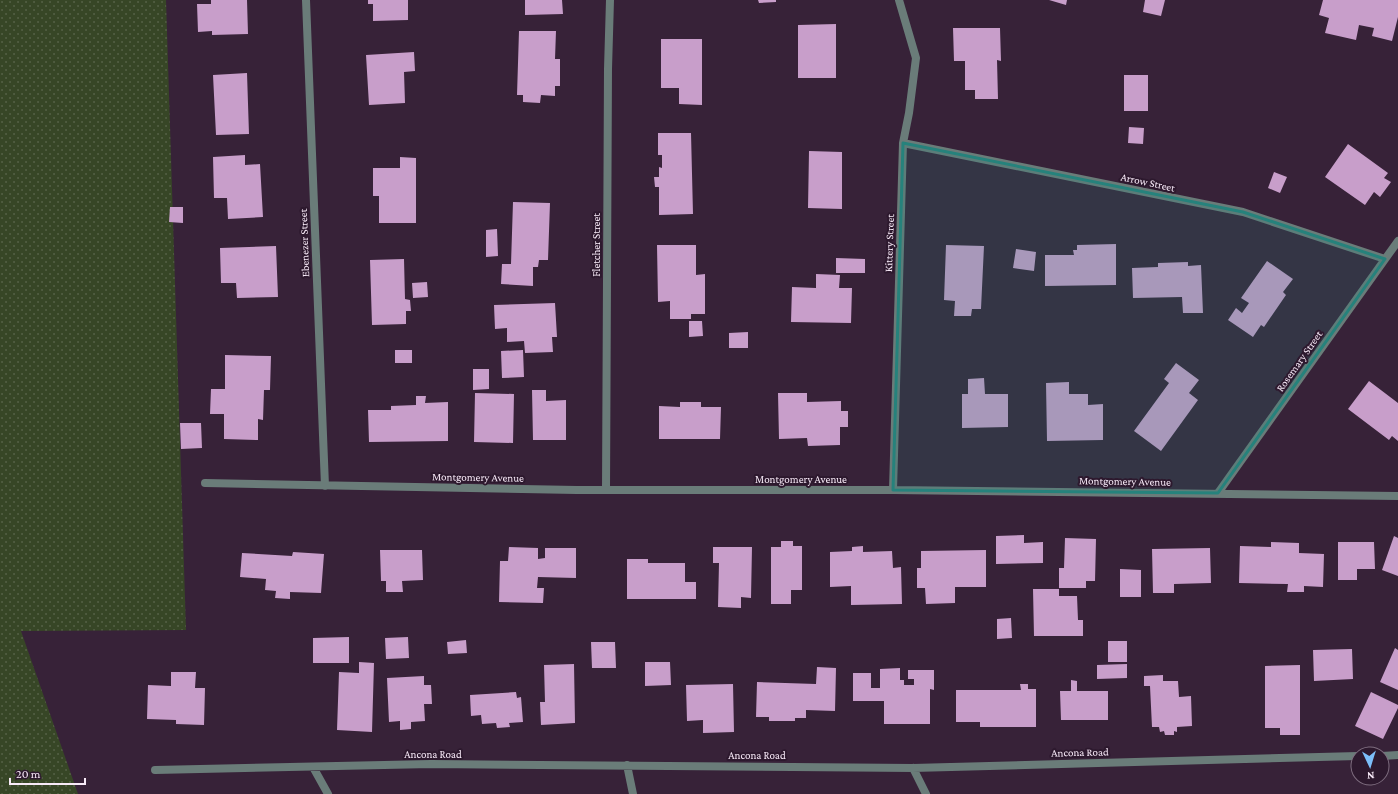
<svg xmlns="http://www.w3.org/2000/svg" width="1398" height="794" viewBox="0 0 1398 794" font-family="'Crimson Pro',serif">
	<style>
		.park { fill: url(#park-dots) }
		.building { fill: #c89eca }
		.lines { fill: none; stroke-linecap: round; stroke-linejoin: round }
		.minor { stroke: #6a7c79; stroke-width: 8 }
		.marked { fill: #26827c; fill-opacity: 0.2; stroke: #26827c; stroke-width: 3; stroke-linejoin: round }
		.labels { text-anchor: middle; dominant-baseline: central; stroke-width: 4; stroke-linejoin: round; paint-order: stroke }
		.street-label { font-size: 11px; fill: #f8eaf8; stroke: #2d192e }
	</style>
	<defs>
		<pattern id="park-dots" width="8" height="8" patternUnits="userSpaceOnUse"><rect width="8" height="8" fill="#374626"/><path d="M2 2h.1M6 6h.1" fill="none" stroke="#556146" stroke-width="1.8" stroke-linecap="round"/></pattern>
	</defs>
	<rect width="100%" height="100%" fill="#372238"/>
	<!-- park -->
	<path class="park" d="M 0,0 L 166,0 L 186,630 L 21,631 L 78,794 L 0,794 Z"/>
	<!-- building -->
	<path class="building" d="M 211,0 L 247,0 L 248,34 L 212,35 L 212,31 L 198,32 L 197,4 L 211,4 Z
		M 368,0 L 408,0 L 408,20 L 373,21 L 373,4 L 368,4 Z
		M 525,0 L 562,0 L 563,14 L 525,15 Z
		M 758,0 L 776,0 L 776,2 L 759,3 Z
		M 1049,0 L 1067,0 L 1066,5 Z
		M 1145,0 L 1165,0 L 1161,16 L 1143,12 Z
		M 1323,0 L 1398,0 L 1398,17 L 1392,41 L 1372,36 L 1374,28 L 1359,25 L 1356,40 L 1325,33 L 1329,18 L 1319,15 Z
		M 836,24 L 836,78 L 798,78 L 798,25 Z
		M 953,28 L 1000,28 L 1001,61 L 997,60 L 998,99 L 975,99 L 975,90 L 965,90 L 965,61 L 954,61 Z
		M 519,31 L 556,31 L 555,59 L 560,59 L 560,86 L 555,86 L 555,96 L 541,95 L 540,103 L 523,102 L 523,95 L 517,95 Z
		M 661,39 L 702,39 L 702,105 L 679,104 L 679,88 L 661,88 Z
		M 414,52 L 415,71 L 404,72 L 405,103 L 369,105 L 366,55 Z
		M 247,73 L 249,134 L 216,135 L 213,75 Z
		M 1124,75 L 1148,75 L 1148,111 L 1124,111 Z
		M 1129,127 L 1144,128 L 1143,144 L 1128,143 Z
		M 658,133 L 691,133 L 693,214 L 659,215 L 659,187 L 655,187 L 654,177 L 659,177 L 659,167 L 662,168 L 662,155 L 658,155 Z
		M 1348,144 L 1388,173 L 1384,178 L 1391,182 L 1380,197 L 1374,192 L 1365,205 L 1325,177 Z
		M 809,151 L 842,152 L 842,209 L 808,208 Z
		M 245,155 L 245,165 L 260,164 L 263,217 L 228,219 L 227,198 L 214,198 L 213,157 Z
		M 400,157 L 416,158 L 416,223 L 379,223 L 379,196 L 373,196 L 373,168 L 400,168 Z
		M 1274,172 L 1287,177 L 1280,193 L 1268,188 Z
		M 513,202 L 550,203 L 548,260 L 539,260 L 538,267 L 533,267 L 533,286 L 501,284 L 502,264 L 511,264 Z
		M 170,207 L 183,207 L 183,223 L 169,222 Z
		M 497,229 L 498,256 L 486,257 L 486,230 Z
		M 1116,244 L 1116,285 L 1045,286 L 1045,255 L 1074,255 L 1073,250 L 1077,250 L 1077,245 Z
		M 657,245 L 696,245 L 696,275 L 705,274 L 705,314 L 691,314 L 691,319 L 670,319 L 670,301 L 658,302 Z
		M 946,245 L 984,246 L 981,309 L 972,309 L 971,316 L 954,316 L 955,301 L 944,300 Z
		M 276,246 L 278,297 L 237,298 L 236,283 L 221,283 L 220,248 Z
		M 1016,249 L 1036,252 L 1034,271 L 1013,268 Z
		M 836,258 L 865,259 L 865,273 L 836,273 Z
		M 404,259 L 405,299 L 410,300 L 411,311 L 406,311 L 406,324 L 372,325 L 370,260 Z
		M 1267,261 L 1293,279 L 1283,292 L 1286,295 L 1264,327 L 1261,325 L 1253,337 L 1228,320 L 1236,308 L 1242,313 L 1249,303 L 1241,298 Z
		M 1188,262 L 1188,266 L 1201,265 L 1203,313 L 1183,313 L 1182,297 L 1133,298 L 1132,268 L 1158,267 L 1158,263 Z
		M 816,274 L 840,275 L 839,288 L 852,288 L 851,323 L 791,322 L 792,287 L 816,288 Z
		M 427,282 L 428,297 L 413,298 L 412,283 Z
		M 555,303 L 557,337 L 552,337 L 553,352 L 525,353 L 524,341 L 507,342 L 507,328 L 495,329 L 494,305 Z
		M 689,321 L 702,321 L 703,336 L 689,337 Z
		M 748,332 L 748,348 L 729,348 L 729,333 Z
		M 395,350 L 412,350 L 412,363 L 395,363 Z
		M 523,350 L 524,377 L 502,378 L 501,351 Z
		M 225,355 L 271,356 L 270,390 L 264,390 L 263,420 L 258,419 L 258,440 L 224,439 L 224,414 L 210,414 L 211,389 L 225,389 Z
		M 1176,363 L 1199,380 L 1189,393 L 1198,400 L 1161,451 L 1134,431 L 1169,383 L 1164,379 Z
		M 473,369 L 489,369 L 489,389 L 473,390 Z
		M 984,378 L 985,394 L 1008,394 L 1008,427 L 962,428 L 962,394 L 968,394 L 968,379 Z
		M 1369,381 L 1398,403 L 1398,441 L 1392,436 L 1389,440 L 1348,409 Z
		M 1069,382 L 1069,394 L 1088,394 L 1088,405 L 1103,404 L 1103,440 L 1047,441 L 1046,383 Z
		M 532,390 L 546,390 L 546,401 L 566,400 L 566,440 L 533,440 Z
		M 475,393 L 514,394 L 513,443 L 474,442 Z
		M 778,393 L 807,393 L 807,402 L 841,401 L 841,411 L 848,411 L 848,427 L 840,427 L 840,445 L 808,446 L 807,438 L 779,439 Z
		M 416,396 L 426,396 L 425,403 L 448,402 L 448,441 L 369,442 L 368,410 L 391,410 L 391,406 L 416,405 Z
		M 680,402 L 701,402 L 701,407 L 721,407 L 720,439 L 659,439 L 659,406 L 680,407 Z
		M 180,423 L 201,423 L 202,448 L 181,449 Z
		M 1024,535 L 1024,543 L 1043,542 L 1043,563 L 996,564 L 996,536 Z
		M 1394,536 L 1398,538 L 1398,576 L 1382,570 Z
		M 1065,538 L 1096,539 L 1095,581 L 1086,581 L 1086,588 L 1059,588 L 1059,568 L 1064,568 Z
		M 781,541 L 793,541 L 793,546 L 802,546 L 802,590 L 791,590 L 791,604 L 771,604 L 771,547 L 781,547 Z
		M 1271,542 L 1299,543 L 1299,553 L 1324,554 L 1323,587 L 1304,586 L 1304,592 L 1287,592 L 1288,584 L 1239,583 L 1240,546 L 1271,547 Z
		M 1338,542 L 1374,542 L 1375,569 L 1357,569 L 1357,580 L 1338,580 Z
		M 863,546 L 863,552 L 892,551 L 893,568 L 901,567 L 902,604 L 851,605 L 851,586 L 830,587 L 830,552 L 852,551 L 852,547 Z
		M 509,547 L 538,548 L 538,559 L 545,558 L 545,548 L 576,548 L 576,578 L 538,577 L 537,588 L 544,588 L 543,603 L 499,602 L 500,561 L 508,561 Z
		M 713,547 L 752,547 L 751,598 L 741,597 L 741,608 L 718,607 L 719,563 L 713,563 Z
		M 1210,548 L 1211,583 L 1174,584 L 1174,593 L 1153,593 L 1152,549 Z
		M 380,550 L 422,550 L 423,580 L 402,581 L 403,592 L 386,592 L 386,581 L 381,581 Z
		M 986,550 L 986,587 L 955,587 L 955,603 L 926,604 L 925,588 L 917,588 L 917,568 L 921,568 L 921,551 Z
		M 293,552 L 324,554 L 321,593 L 290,592 L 290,599 L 275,598 L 276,591 L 265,590 L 266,579 L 240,577 L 242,553 L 292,556 Z
		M 627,559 L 648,559 L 648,563 L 685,563 L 685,582 L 696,582 L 696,599 L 627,599 Z
		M 1120,569 L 1141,570 L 1141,597 L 1120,597 Z
		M 1033,589 L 1059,589 L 1059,596 L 1077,596 L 1078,620 L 1083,620 L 1083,636 L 1034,636 Z
		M 1011,618 L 1012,638 L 997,639 L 997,619 Z
		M 349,637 L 349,663 L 313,663 L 313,638 Z
		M 408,637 L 409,658 L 386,659 L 385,638 Z
		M 466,640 L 467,653 L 448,654 L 447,642 Z
		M 1108,641 L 1127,641 L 1127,662 L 1108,662 Z
		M 591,642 L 615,642 L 616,668 L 592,668 Z
		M 1395,648 L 1398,650 L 1398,690 L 1380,682 Z
		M 1352,649 L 1353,679 L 1314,681 L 1313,650 Z
		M 359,662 L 374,663 L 372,732 L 337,730 L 339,672 L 359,673 Z
		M 645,662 L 670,662 L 671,685 L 645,686 Z
		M 574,664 L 575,723 L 541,725 L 540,702 L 545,702 L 544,665 Z
		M 1127,664 L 1127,678 L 1097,679 L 1097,665 Z
		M 1300,665 L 1300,735 L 1280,735 L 1280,728 L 1265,728 L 1265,666 Z
		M 817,667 L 836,668 L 835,711 L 806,710 L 806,718 L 795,718 L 795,721 L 769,721 L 769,717 L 756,717 L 757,682 L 816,684 Z
		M 900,668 L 900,680 L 904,680 L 904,685 L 914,685 L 914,679 L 908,679 L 908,670 L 934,670 L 934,690 L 930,689 L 930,724 L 884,724 L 884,701 L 853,701 L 853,673 L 871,673 L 871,688 L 880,688 L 880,669 Z
		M 171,672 L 196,672 L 195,688 L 205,688 L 204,725 L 176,724 L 176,720 L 147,719 L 148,685 L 171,686 Z
		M 1163,675 L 1163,681 L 1178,681 L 1179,697 L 1191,696 L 1192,726 L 1177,727 L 1177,732 L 1174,731 L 1174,735 L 1165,735 L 1164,731 L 1160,732 L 1159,727 L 1152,727 L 1150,686 L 1144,686 L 1144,676 Z
		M 424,676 L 424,685 L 431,685 L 432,704 L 424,704 L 425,721 L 411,722 L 411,729 L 400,730 L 400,721 L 389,722 L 387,678 Z
		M 1071,680 L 1077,681 L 1077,691 L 1108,691 L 1108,720 L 1061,720 L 1060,691 L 1071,691 Z
		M 733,684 L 734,732 L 703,733 L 703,720 L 687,721 L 686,685 Z
		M 1020,684 L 1028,684 L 1028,689 L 1036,689 L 1036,727 L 980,727 L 980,722 L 956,722 L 956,690 L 1021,690 Z
		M 516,692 L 517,698 L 521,697 L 523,722 L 509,723 L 510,727 L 497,728 L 496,723 L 482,724 L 481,715 L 471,716 L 470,695 Z
		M 1371,692 L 1398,705 L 1398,708 L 1383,739 L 1355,726 Z"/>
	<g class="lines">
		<!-- minor -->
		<path class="minor" d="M 306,0 L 325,486
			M 903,143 L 1243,212 L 1385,259
			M 205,483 L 577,490 L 893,490 L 1398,496
			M 606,490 L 608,69 L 610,0
			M 893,490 L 903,143 L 909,113 L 916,58 L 899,0
			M 1218,493 L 1398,241
			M 1382,756 L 1398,755
			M 627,765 L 633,794
			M 313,767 L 328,794
			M 913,768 L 926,794
			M 155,770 L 431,764 L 913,768 L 1358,756"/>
	</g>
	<!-- marked area -->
	<path class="marked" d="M 903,143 L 1243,212 L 1385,259 L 1218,493 L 893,490 Z"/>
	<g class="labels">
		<!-- street labels -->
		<g class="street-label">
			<text transform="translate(1148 182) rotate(12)">Arrow Street</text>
			<text transform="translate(304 243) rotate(-92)">Ebenezer Street</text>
			<text transform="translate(889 243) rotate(-88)">Kittery Street</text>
			<text transform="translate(596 245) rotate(-90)">Fletcher Street</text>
			<text transform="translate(1299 361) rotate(-55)">Rosemary Street</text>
			<text transform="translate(478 477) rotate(1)">Montgomery Avenue</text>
			<text x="801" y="479">Montgomery Avenue</text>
			<text transform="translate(1125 481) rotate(1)">Montgomery Avenue</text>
			<text transform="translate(1080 752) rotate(-1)">Ancona Road</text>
			<text x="433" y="754">Ancona Road</text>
			<text x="757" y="755">Ancona Road</text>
		</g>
	</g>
	<!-- north arrow -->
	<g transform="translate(1370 766) rotate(176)"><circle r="19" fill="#2d192e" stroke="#7e6d7f"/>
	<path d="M0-3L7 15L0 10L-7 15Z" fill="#7cbef9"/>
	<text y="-6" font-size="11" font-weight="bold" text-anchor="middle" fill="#f8eaf8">N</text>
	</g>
	<!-- scale -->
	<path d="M10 778v6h75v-6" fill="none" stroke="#f8eaf8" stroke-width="2"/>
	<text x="16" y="778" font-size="12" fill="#f8eaf8" stroke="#2d192e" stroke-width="3" paint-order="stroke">20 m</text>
</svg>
